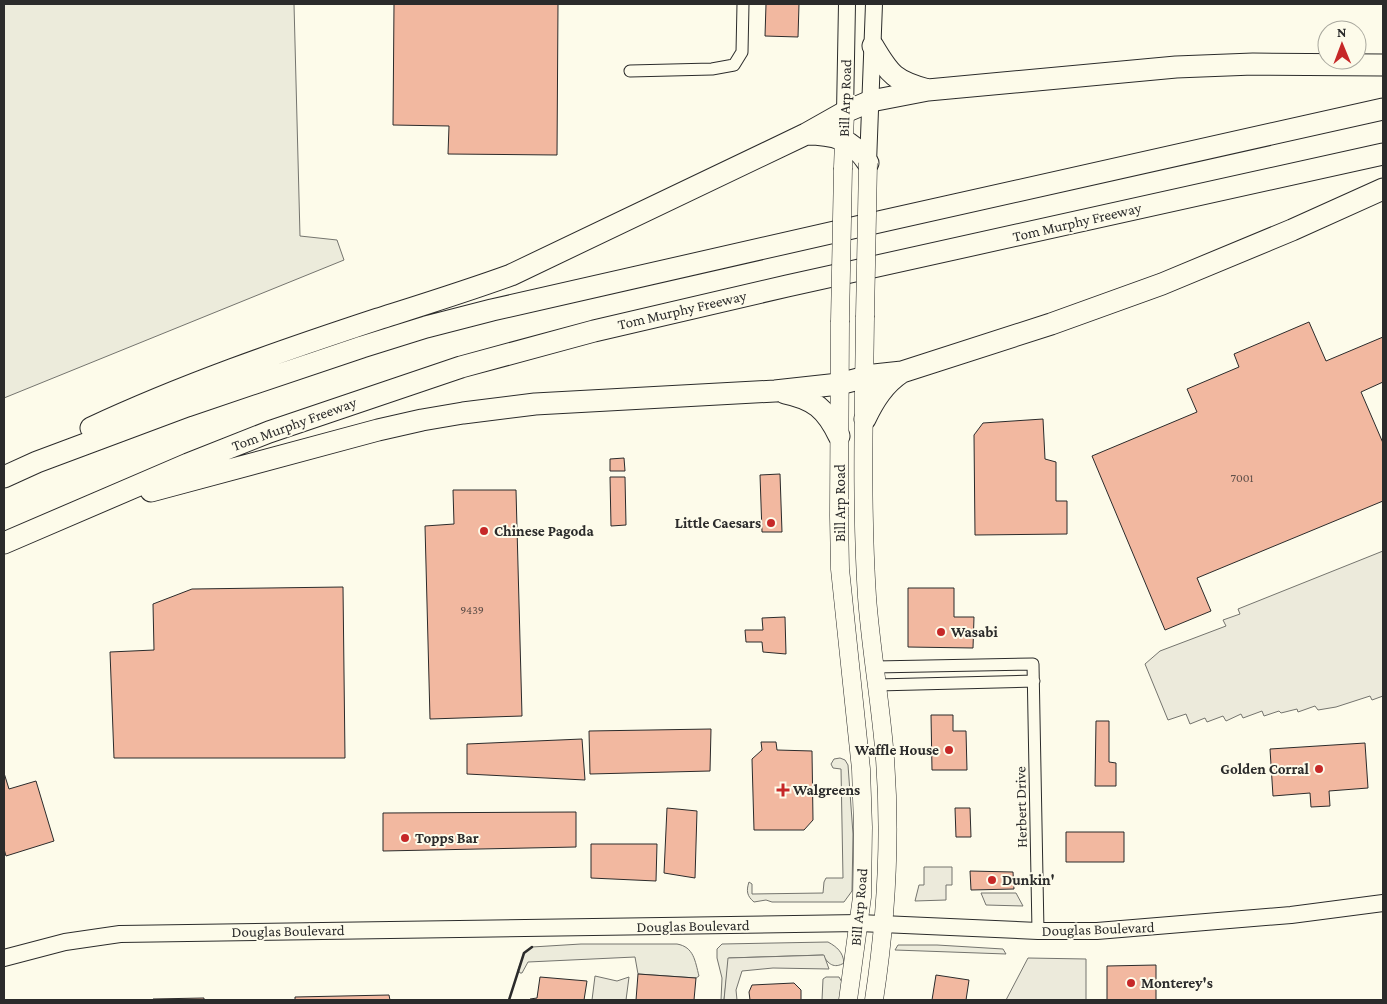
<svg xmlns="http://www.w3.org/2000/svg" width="1387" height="1004" viewBox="0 0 1387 1004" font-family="'Crimson Pro',serif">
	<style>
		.green { fill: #ecebdb; stroke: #74746e }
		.parking { fill: #eceadb; stroke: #74746e }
		.building { fill: #f2b8a0; stroke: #2b2b2b }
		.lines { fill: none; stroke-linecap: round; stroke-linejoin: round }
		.street-casing { stroke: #2b2b2b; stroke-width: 13 }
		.secondary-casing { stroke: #2b2b2b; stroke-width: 18 }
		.primary-casing { stroke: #2b2b2b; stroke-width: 19 }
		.highway-casing { stroke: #2b2b2b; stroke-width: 23 }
		.street { stroke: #fdfbea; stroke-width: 11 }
		.secondary { stroke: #fdfbea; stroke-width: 16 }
		.primary { stroke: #fdfbea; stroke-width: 18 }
		.highway { stroke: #fdfbea; stroke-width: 21 }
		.primary-bridge-casing { stroke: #2b2b2b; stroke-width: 19; stroke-linecap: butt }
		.primary-bridge { stroke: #fdfbea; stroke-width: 18 }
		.wall { stroke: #2b2b2b; stroke-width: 2.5 }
		.poi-dot { fill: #c62828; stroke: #fdfbea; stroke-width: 2 }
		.labels { text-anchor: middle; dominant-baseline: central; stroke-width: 4; stroke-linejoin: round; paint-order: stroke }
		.number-label { font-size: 12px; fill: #5d4e48 }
		.street-label { font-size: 15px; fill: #2b2b2b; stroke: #fdfbea }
		.poi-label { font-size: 15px; font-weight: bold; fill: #2b2b2b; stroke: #fdfbea; text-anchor: start }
	</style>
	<rect width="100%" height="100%" fill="#fdfbea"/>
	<!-- green -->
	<path class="green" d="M 4,4 L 294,4 L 300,236 L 337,240 L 344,260 L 4,398 Z
		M 840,758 L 845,760 L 848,765 L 853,834 L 852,891 L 844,902 L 772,902 L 766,900 L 754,902 C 747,896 746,891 749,882 L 752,884 L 752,894 L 823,893 L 824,882 L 826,878 L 843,878 L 841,769 L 833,768 L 831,764 L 834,759 Z
		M 828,942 C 837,947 843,952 844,963 C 834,969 828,964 823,955 L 729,958 L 724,1000 L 721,1000 L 722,978 L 717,958 L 717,949 L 722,944 Z
		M 581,944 L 677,944 C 694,947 695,961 699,976 L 696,978 L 638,974 L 635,957 L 528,962 L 522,973 L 520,973 L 518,970 L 524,953 L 532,947 Z
		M 898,945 L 937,945 L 1003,949 L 1006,954 L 895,950 Z
		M 826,977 L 839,977 L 843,984 L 841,1000 L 822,1000 L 823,979 Z"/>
	<!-- parking -->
	<path class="parking" d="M 1383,551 L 1383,696 L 1372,700 L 1370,696 L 1336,707 L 1318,710 L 1315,706 L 1298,712 L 1297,709 L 1281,713 L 1279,711 L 1264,716 L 1262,711 L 1243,718 L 1241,714 L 1226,721 L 1223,716 L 1207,722 L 1205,718 L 1190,724 L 1186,714 L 1168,720 L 1145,664 L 1160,651 L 1226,626 L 1223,620 L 1240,614 L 1238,609 Z
		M 924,867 L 952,867 L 952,885 L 946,885 L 946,900 L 915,901 L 919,885 L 924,885 Z
		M 981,893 L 1016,893 L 1023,906 L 986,905 Z
		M 824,955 L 829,969 L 773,968 L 742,971 L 736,990 L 737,1000 L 724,1000 L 728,958 Z
		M 1028,958 L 1086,959 L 1086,1000 L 1006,1000 Z
		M 595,976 L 617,981 L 629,977 L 626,1000 L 592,1000 Z"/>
	<!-- building -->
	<path class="building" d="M 394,4 L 558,4 L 557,155 L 448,154 L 449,126 L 393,125 Z
		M 766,4 L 799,4 L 798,37 L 765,36 Z
		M 1309,322 L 1326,361 L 1383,337 L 1383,382 L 1361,392 L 1383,443 L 1383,501 L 1197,578 L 1211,611 L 1165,630 L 1092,456 L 1197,412 L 1187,389 L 1239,367 L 1234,354 Z
		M 1043,419 L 1045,459 L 1056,462 L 1056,501 L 1067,501 L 1067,534 L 975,535 L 974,435 L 983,423 Z
		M 624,458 L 625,471 L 610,471 L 610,459 Z
		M 780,474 L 782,532 L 762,532 L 760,475 Z
		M 610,477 L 625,477 L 626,525 L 611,526 Z
		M 453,490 L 516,490 L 522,716 L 430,719 L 425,526 L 454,524 Z
		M 343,587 L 345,758 L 114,758 L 110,652 L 154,650 L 153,604 L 192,589 Z
		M 908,588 L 954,588 L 954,617 L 974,617 L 973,648 L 908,647 Z
		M 785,617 L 786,654 L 763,652 L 762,642 L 746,642 L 745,630 L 763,630 L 762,618 Z
		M 931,715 L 953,715 L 953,731 L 966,731 L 967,770 L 932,770 Z
		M 1096,721 L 1109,721 L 1109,762 L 1116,763 L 1116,786 L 1095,786 Z
		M 711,729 L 710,771 L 590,774 L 589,731 Z
		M 582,739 L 585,780 L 467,774 L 467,744 Z
		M 761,742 L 776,742 L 777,750 L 812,751 L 813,820 L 804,830 L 754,830 L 752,759 L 762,750 Z
		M 1365,743 L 1368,788 L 1329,791 L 1330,806 L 1311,807 L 1310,793 L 1273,796 L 1270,749 Z
		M 4,773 L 9,789 L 36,781 L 54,841 L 6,856 L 4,849 Z
		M 667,808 L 697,811 L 695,878 L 664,873 Z
		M 955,808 L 970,808 L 971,837 L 956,837 Z
		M 576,812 L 576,847 L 383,851 L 383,813 Z
		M 1066,832 L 1124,832 L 1124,862 L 1066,862 Z
		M 591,844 L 657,844 L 656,881 L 591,878 Z
		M 970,871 L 1013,872 L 1014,889 L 971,890 Z
		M 1156,965 L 1156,1000 L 1107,1000 L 1107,966 Z
		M 638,974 L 696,978 L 694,1000 L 636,1000 Z
		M 936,975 L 969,980 L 966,1000 L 932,1000 Z
		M 540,977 L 587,981 L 584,1000 L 530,1000 L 530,999 L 537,998 Z
		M 794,983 L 801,990 L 801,1000 L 750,1000 L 749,992 L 752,985 Z
		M 389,995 L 390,1000 L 295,1000 L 295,997 Z
		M 204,998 L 204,1000 L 153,1000 L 153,999 Z"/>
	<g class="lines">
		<!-- street casing -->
		<g class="street-casing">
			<path id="street" d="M 630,71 L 712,69 L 734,65 L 742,52 L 743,4
				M 875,667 L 1033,664 L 1038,931
				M 877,685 L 1034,681"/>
		</g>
		<!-- secondary casing -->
		<g class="secondary-casing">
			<path id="secondary" d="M 845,112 L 847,4
				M 868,163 L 874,4
				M 4,958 L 65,942 L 120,934 L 859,923 L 1038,931 L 1097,931 L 1291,915 L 1383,903"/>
		</g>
		<!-- primary casing -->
		<g class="primary-casing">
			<path id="primary" d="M 843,168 L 845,112
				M 865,317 C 864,410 861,504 867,597 C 871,651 881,705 885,759 C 891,839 886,921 874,1000
				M 840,322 L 839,516 L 840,569 L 861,769 L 863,827 L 862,897 L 848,1000"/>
		</g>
		<!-- highway casing -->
		<g class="highway-casing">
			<path id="highway" d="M 873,46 C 890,75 895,81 928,90
				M 806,134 C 834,134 852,139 868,163
				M 785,393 C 814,399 826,409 839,436
				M 865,419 C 874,400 884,384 902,372
				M 91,428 C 183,385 281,351 378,319 C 422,305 467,291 511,275 L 806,134 L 845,112 L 871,101 L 928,90 L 1176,67 L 1253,64 L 1383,65
				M 4,477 L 37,462 L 187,406 L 362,347 L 426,327 L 492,310 L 883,221 L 1383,109
				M 151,491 L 378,430 L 422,420 L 463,413 L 535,404 L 775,391 L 839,384 L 874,375 L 902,372 L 1051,324 L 1162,284 L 1292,230 L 1383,189
				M 4,543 L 188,464 L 269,432 L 461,367 L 594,331 L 787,286 L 1383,154"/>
		</g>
		<!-- street -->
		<use href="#street" class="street"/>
		<!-- secondary -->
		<use href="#secondary" class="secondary"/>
		<!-- primary -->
		<use href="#primary" class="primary"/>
		<!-- highway -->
		<use href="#highway" class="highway"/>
		<!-- primary-bridge casing -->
		<g class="primary-bridge-casing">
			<path id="primary-bridge" d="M 865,317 L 868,163
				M 840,322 L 843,168"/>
		</g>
		<!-- primary-bridge -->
		<use href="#primary-bridge" class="primary-bridge"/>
		<!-- wall -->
		<path class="wall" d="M 509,1000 L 524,953 L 532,947"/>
	</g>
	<!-- markers -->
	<g class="poi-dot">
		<circle cx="771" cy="523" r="5"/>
		<circle cx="484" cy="531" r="5"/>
		<circle cx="941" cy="632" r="5"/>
		<circle cx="949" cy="750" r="5"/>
		<circle cx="1319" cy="769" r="5"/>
		<path d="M780.5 782.5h5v5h5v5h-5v5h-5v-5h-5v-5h5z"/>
		<circle cx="405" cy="838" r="5"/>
		<circle cx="992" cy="880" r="5"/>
		<circle cx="1131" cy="983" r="5"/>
	</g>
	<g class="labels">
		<!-- number labels -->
		<g class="number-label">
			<text x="1242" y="478">7001</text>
			<text x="472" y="610">9439</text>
		</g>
		<!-- street labels -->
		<g class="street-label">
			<text transform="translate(845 98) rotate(-88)">Bill Arp Road</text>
			<text transform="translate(1077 222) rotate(-13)">Tom Murphy Freeway</text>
			<text transform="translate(682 310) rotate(-13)">Tom Murphy Freeway</text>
			<text transform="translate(294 424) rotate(-20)">Tom Murphy Freeway</text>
			<text transform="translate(840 503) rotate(-90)">Bill Arp Road</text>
			<text transform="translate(1021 807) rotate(-91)">Herbert Drive</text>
			<text transform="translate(859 907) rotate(-85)">Bill Arp Road</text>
			<text transform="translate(693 926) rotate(-1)">Douglas Boulevard</text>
			<text transform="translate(1098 929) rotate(-2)">Douglas Boulevard</text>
			<text transform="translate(288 931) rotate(-1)">Douglas Boulevard</text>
		</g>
		<!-- poi labels -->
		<g class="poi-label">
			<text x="761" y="523" text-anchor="end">Little Caesars</text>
			<text x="494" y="531">Chinese Pagoda</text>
			<text x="951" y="632">Wasabi</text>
			<text x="939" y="750" text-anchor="end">Waffle House</text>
			<text x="1309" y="769" text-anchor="end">Golden Corral</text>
			<text x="793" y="790">Walgreens</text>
			<text x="415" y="838">Topps Bar</text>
			<text x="1002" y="880">Dunkin'</text>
			<text x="1141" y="983">Monterey's</text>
		</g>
	</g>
	<!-- border -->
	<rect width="1387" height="1004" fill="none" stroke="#2b2b2b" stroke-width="10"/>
	<!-- north arrow -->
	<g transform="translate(1342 45) rotate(359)"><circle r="24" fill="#fdfbea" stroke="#a9a89e"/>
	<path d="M0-4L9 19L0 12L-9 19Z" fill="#c62828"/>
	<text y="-8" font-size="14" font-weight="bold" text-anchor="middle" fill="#2b2b2b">N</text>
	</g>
</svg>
